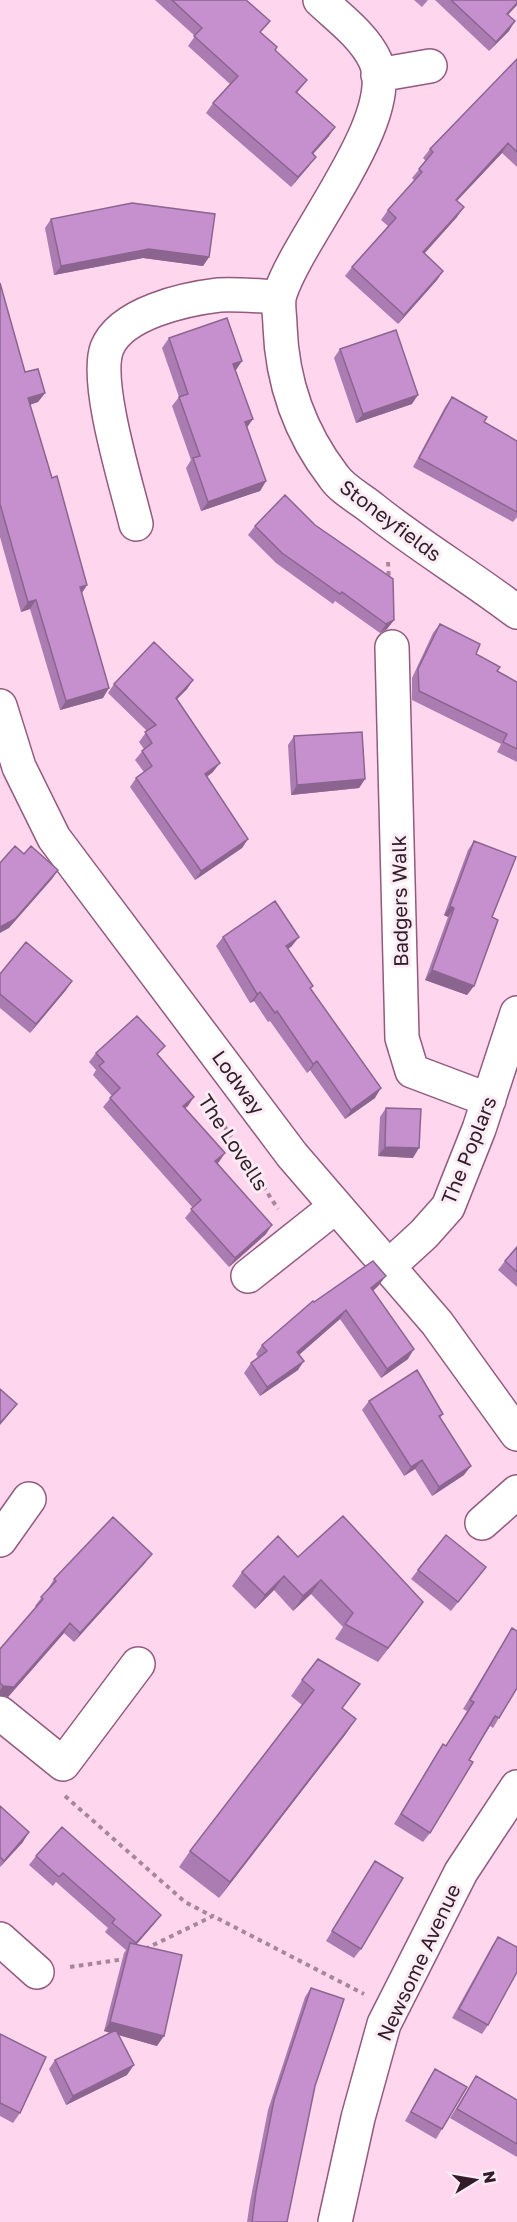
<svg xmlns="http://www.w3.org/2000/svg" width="517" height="2222" viewBox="0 0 517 2222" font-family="'Golos Text',sans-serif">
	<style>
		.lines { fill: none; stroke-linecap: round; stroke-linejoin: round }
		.minor-casing { stroke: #925a7e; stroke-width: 36 }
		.path { stroke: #a7869a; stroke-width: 4; stroke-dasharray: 4.5 4.5; stroke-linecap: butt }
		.minor { stroke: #fff; stroke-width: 33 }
		.wall { fill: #aa7cb1 }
		.shaded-wall { fill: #8b6590 }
		.building { fill: #c690ce; stroke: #8b6590; stroke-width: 1.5 }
		.labels { text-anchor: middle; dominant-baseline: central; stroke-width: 6; stroke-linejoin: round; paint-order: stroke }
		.street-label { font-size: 20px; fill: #331b2a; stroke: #faecf4 }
	</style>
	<rect width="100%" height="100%" fill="#fed6ed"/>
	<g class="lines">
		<!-- minor casing -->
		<g class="minor-casing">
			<path id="minor" d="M 320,0 C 339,18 364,36 375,60 C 401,117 299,235 280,294 C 277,303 280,316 280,326 C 282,382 300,433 334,477 C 343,490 361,499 373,509 C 419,546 470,576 517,612
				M 378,75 L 430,66
				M 136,524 C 127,486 94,382 107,348 C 121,313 185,299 219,295 C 238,294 259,296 279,297
				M 392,647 L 402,1038 L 412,1071 L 489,1100
				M 0,706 L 19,767 L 54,838 L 292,1155 L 437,1323 L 517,1434
				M 388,1267 L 424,1234 L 448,1207 L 479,1129 L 517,1013
				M 248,1276 L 335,1207
				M 482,1523 L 517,1492
				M 0,1540 L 29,1499
				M 0,1713 L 63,1764 L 138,1664
				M 0,1939 L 37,1972
				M 335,2222 L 358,2118 L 384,2024 L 461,1872 L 517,1787"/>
		</g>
		<!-- path -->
		<path class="path" d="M 388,562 L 389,581
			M 219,1118 L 278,1209
			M 65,1796 L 185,1902 L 212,1916
			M 145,1949 L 213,1916 L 364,1994
			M 70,1967 L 125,1959"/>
		<!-- minor -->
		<use href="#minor" class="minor"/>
	</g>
	<!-- wall -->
	<path class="wall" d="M 155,0 L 246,0 L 261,33 L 275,51 L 307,80 L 297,93 L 329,136 L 313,154 L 309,166 L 291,187 L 206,113 L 213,103 L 230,84 L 188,46 L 195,36 Z
		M 414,0 L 428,0 L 422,7 Z
		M 435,0 L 517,0 L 517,5 L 508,15 L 509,31 L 489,51 Z
		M 517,60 L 517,167 L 502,153 L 457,201 L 457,217 L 424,253 L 443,271 L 437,280 L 398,324 L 345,276 L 352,267 L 388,226 L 381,220 L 388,210 L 415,181 L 412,178 L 426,161 L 423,158 L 430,149 Z
		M 51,219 L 209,257 L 203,266 L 143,258 L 54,275 L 45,228 Z
		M 0,283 L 25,372 L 45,393 L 38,402 L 30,405 L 52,478 L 87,585 L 82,593 L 103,698 L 60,710 L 30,609 L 21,612 L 0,537 Z
		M 169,338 L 242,361 L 235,370 L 247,427 L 266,481 L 260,491 L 201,511 L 186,468 L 191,460 L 172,406 L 179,397 L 162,348 Z
		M 340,349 L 412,404 L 356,423 L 334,358 Z
		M 452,397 L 484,422 L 517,441 L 517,517 L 513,522 L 413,467 L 445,407 Z
		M 315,525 L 394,620 L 387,629 L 380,633 L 335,601 L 333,604 L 276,563 L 248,535 L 255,526 Z
		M 440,624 L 497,671 L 517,682 L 517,762 L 497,752 L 501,744 L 412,700 L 412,678 L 433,633 Z
		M 193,680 L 187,689 L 177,699 L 213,772 L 207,777 L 248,839 L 242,848 L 195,880 L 130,787 L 136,778 L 144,772 L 135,760 L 144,749 L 139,742 L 147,731 L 108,693 L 114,684 Z
		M 294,736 L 365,779 L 359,788 L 291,795 L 288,745 Z
		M 474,841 L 492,917 L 474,986 L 467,995 L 425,980 L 448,917 L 444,915 L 468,850 Z
		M 223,937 L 292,946 L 288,949 L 375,1098 L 345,1119 L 310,1070 L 307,1073 L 270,1021 L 268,1022 L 254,1001 L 250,1003 L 216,946 Z
		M 0,974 L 66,990 L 30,1033 L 0,1008 Z
		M 96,1053 L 159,1056 L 188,1106 L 185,1108 L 225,1153 L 217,1163 L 266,1234 L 229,1267 L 185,1218 L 193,1208 L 103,1107 L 112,1096 L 93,1075 L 96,1070 L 89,1062 Z
		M 386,1108 L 413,1158 L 378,1156 L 380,1117 Z
		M 517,1247 L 517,1287 L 498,1270 L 505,1261 Z
		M 379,1285 L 373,1291 L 408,1359 L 381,1378 L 340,1319 L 299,1354 L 298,1370 L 260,1396 L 244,1373 L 251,1363 L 258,1358 L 256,1354 L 262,1345 L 314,1302 Z
		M 369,1401 L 443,1414 L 440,1418 L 464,1475 L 432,1496 L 415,1469 L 404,1476 L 362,1410 Z
		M 298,1557 L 423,1602 L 378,1662 L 335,1639 L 343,1627 L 311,1594 L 293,1611 L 274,1590 L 255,1609 L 232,1586 L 242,1572 Z
		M 145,1563 L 74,1642 L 64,1633 L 8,1697 L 0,1696 L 0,1649 L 36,1607 L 35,1606 L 48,1589 L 54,1579 Z
		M 418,1570 L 479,1576 L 451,1611 L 411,1579 Z
		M 512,1628 L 499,1718 L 493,1728 L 490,1726 L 469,1760 L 430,1833 L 423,1842 L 394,1824 L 437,1753 L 443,1744 L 446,1746 L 467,1711 L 463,1709 L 506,1638 Z
		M 302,1680 L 360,1684 L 342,1708 L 356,1719 L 345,1735 L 219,1898 L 179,1867 L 190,1851 L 302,1705 L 291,1696 Z
		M 0,1806 L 23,1842 L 0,1867 Z
		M 36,1856 L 161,1915 L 154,1924 L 136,1945 L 157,2046 L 119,2035 L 127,2075 L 66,2105 L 49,2069 L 55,2060 L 110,2033 L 104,2031 L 124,1953 L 126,1950 L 105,1932 L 108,1928 L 56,1882 L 53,1886 L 29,1865 Z
		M 375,1861 L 361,1949 L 354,1958 L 326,1941 Z
		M 498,1937 L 488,2025 L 482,2034 L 452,2018 L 492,1946 Z
		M 311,1988 L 315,2086 L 287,2222 L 247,2222 L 250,2202 L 268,2110 L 305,1997 Z
		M 0,2034 L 20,2113 L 13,2123 L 0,2116 Z
		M 435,2069 L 442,2129 L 436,2139 L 405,2121 L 429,2078 Z
		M 476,2076 L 517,2100 L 517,2157 L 450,2118 Z"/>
	<!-- shaded-wall -->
	<path class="shaded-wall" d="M 517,3 L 517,5 L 500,23 L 507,14 Z
		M 515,21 L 509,31 L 489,51 L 496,42 Z
		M 335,127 L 329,136 L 305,163 L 312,153 Z
		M 508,143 L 502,153 L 449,209 L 456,200 Z
		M 316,157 L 309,166 L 291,187 L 298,177 Z
		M 464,207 L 457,217 L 417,262 L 423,252 Z
		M 149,249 L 209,257 L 203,266 L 143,258 L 54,275 L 61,266 Z
		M 443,271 L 437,280 L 398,324 L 404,315 Z
		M 242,361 L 236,370 L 227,373 L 233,364 Z
		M 45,393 L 38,402 L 22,407 L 28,398 Z
		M 418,395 L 412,404 L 356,423 L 363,414 Z
		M 253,419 L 246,429 L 245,422 Z
		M 266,481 L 260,491 L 201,511 L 208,502 Z
		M 87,585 L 81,594 L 80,587 Z
		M 36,600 L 30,609 L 21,612 L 28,602 Z
		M 394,620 L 387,629 L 380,633 L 386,624 Z
		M 193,680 L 187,689 L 169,707 L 176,698 Z
		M 109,688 L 103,698 L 60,710 L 66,701 Z
		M 220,763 L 213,772 L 198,783 L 205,774 Z
		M 365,779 L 359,788 L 291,795 L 297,785 Z
		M 248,839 L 242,848 L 195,880 L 201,871 Z
		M 58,870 L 52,879 L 9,928 L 0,933 L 0,927 Z
		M 450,906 L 454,908 L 448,917 L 444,915 Z
		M 299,937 L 292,946 L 279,956 L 286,946 Z
		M 432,970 L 474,986 L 467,995 L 425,980 Z
		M 72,981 L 66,990 L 30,1033 L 36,1024 Z
		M 260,992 L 254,1001 L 250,1003 L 257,994 Z
		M 317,1061 L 310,1070 L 307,1073 L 313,1064 Z
		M 381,1088 L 375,1098 L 345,1119 L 351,1110 Z
		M 194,1097 L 188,1106 L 177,1115 L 183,1106 Z
		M 385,1147 L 419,1148 L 413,1158 L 378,1156 Z
		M 225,1153 L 219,1162 L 209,1170 L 215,1161 Z
		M 272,1225 L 266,1234 L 229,1267 L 235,1258 Z
		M 386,1276 L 379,1285 L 365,1298 L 371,1288 Z
		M 346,1310 L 340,1319 L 291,1362 L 297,1352 Z
		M 414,1349 L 408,1359 L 381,1378 L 387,1369 Z
		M 304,1361 L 298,1370 L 260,1396 L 267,1387 Z
		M 17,1404 L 10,1413 L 0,1425 L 0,1423 Z
		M 422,1460 L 415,1469 L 404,1476 L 411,1467 Z
		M 471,1466 L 464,1475 L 432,1496 L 439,1487 Z
		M 152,1554 L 145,1563 L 74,1642 L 80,1633 Z
		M 284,1576 L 274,1590 L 255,1609 L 265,1595 Z
		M 321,1580 L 311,1594 L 293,1611 L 303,1596 Z
		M 423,1602 L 413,1616 L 378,1662 L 388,1648 Z
		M 70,1623 L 64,1633 L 8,1697 L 0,1696 L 0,1690 L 3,1686 Z
		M 356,1719 L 345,1735 L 219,1898 L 230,1882 Z
		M 29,1832 L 23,1842 L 0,1867 L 4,1861 Z
		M 161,1915 L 154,1924 L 129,1953 L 136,1943 Z
		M 110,2022 L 164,2036 L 157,2046 L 104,2031 Z
		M 134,2065 L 127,2075 L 66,2105 L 73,2096 Z"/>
	<!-- building -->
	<path class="building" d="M 172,0 L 246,0 L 270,21 L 260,32 L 277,47 L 275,50 L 307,80 L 296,92 L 335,127 L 312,153 L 316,157 L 298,177 L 213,103 L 238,76 L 194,36 L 202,28 Z
		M 451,0 L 517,0 L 517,3 L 507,14 L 515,21 L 496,42 Z
		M 517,59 L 517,152 L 508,143 L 456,200 L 464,207 L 423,252 L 443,271 L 404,315 L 352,267 L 396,218 L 388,210 L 422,172 L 419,169 L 433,152 L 430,149 Z
		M 132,203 L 215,214 L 209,257 L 149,249 L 61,266 L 51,219 Z
		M 0,283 L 25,372 L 38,369 L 45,393 L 28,398 L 52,478 L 57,476 L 69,520 L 87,585 L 80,587 L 109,688 L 66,701 L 36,600 L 28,602 L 0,504 Z
		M 227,318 L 242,361 L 233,364 L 253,419 L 245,422 L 266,481 L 208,502 L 193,458 L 200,456 L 179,397 L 188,394 L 169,338 Z
		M 396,330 L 418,395 L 363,414 L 340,349 Z
		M 452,397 L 487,417 L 484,422 L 517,441 L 517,512 L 419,458 Z
		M 285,495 L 315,525 L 393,579 L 394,620 L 386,624 L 342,592 L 340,594 L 282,553 L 255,526 Z
		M 440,624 L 480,644 L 476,654 L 500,667 L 497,671 L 517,682 L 517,749 L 503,742 L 507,734 L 419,691 L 418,669 Z
		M 154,642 L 193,680 L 176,698 L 220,763 L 205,774 L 248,839 L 201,871 L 136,778 L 152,766 L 142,751 L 152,743 L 145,732 L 156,725 L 114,684 Z
		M 362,732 L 365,779 L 297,785 L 294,736 Z
		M 474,841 L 516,857 L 492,917 L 498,920 L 474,986 L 432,970 L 454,908 L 450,906 Z
		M 15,846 L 24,854 L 31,846 L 58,870 L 15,919 L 0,927 L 0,863 Z
		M 275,901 L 299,937 L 286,946 L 313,986 L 310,988 L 381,1088 L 351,1110 L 317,1061 L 313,1064 L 277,1011 L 275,1013 L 260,992 L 257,994 L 223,937 Z
		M 26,942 L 72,981 L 36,1024 L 0,994 L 0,974 Z
		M 137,1016 L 165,1046 L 157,1054 L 194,1097 L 183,1106 L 225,1153 L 215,1161 L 272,1225 L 235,1258 L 191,1209 L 201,1200 L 110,1098 L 120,1088 L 99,1066 L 104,1062 L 96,1053 Z
		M 386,1108 L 421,1109 L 419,1148 L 385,1147 Z
		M 517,1247 L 517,1272 L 505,1261 Z
		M 373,1261 L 386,1276 L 371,1288 L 414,1349 L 387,1369 L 346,1310 L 297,1352 L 304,1361 L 267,1387 L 251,1363 L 267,1351 L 262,1345 L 313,1301 L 314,1302 Z
		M 417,1370 L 443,1414 L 439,1416 L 471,1466 L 439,1487 L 422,1460 L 411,1467 L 369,1401 Z
		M 0,1389 L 17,1404 L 0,1423 Z
		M 343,1516 L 423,1602 L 388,1648 L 345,1624 L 353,1613 L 321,1580 L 303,1596 L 284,1576 L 265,1595 L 242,1572 L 278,1536 L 298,1557 Z
		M 113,1517 L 152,1554 L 80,1633 L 70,1623 L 14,1687 L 3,1686 L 0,1683 L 0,1649 L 43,1599 L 41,1597 L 56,1581 L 54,1579 Z
		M 446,1535 L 486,1567 L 458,1602 L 418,1570 Z
		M 512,1628 L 517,1631 L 517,1688 L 499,1718 L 495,1716 L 469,1760 L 473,1762 L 430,1833 L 401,1814 L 443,1744 L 446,1746 L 474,1702 L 470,1700 Z
		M 318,1659 L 360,1684 L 342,1708 L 356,1719 L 230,1882 L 190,1851 L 314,1690 L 302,1680 Z
		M 0,1806 L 29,1832 L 4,1861 L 0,1857 Z
		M 62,1827 L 161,1915 L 136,1943 L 112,1923 L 115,1919 L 63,1873 L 59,1877 L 36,1856 Z
		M 375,1861 L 403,1878 L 361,1949 L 332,1931 Z
		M 498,1937 L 517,1947 L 517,1972 L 488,2025 L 459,2009 Z
		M 130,1943 L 182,1955 L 164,2036 L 110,2022 Z
		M 311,1988 L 344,1999 L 315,2086 L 287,2222 L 252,2222 L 256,2192 L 274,2100 Z
		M 116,2030 L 134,2065 L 73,2096 L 55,2060 Z
		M 0,2034 L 46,2057 L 20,2113 L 0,2103 Z
		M 435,2069 L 467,2087 L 442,2129 L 411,2112 Z
		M 476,2076 L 517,2100 L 517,2144 L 457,2109 Z"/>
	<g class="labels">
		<!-- street labels -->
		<g class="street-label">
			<text transform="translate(391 520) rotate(37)">Stoneyfields</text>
			<text transform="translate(399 901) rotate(-91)">Badgers Walk</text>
			<text transform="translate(239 1082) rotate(54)">Lodway</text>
			<text transform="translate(234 1142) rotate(57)">The Lovells</text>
			<text transform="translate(468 1150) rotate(-68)">The Poplars</text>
			<text transform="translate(418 1962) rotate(-65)">Newsome Avenue</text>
		</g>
	</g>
	<!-- north arrow -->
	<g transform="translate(475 2180) rotate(79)" stroke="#faecf4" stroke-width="4.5" paint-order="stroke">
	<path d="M0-4.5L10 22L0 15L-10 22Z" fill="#331b2a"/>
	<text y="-9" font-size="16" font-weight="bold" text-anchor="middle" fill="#331b2a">N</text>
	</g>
</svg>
